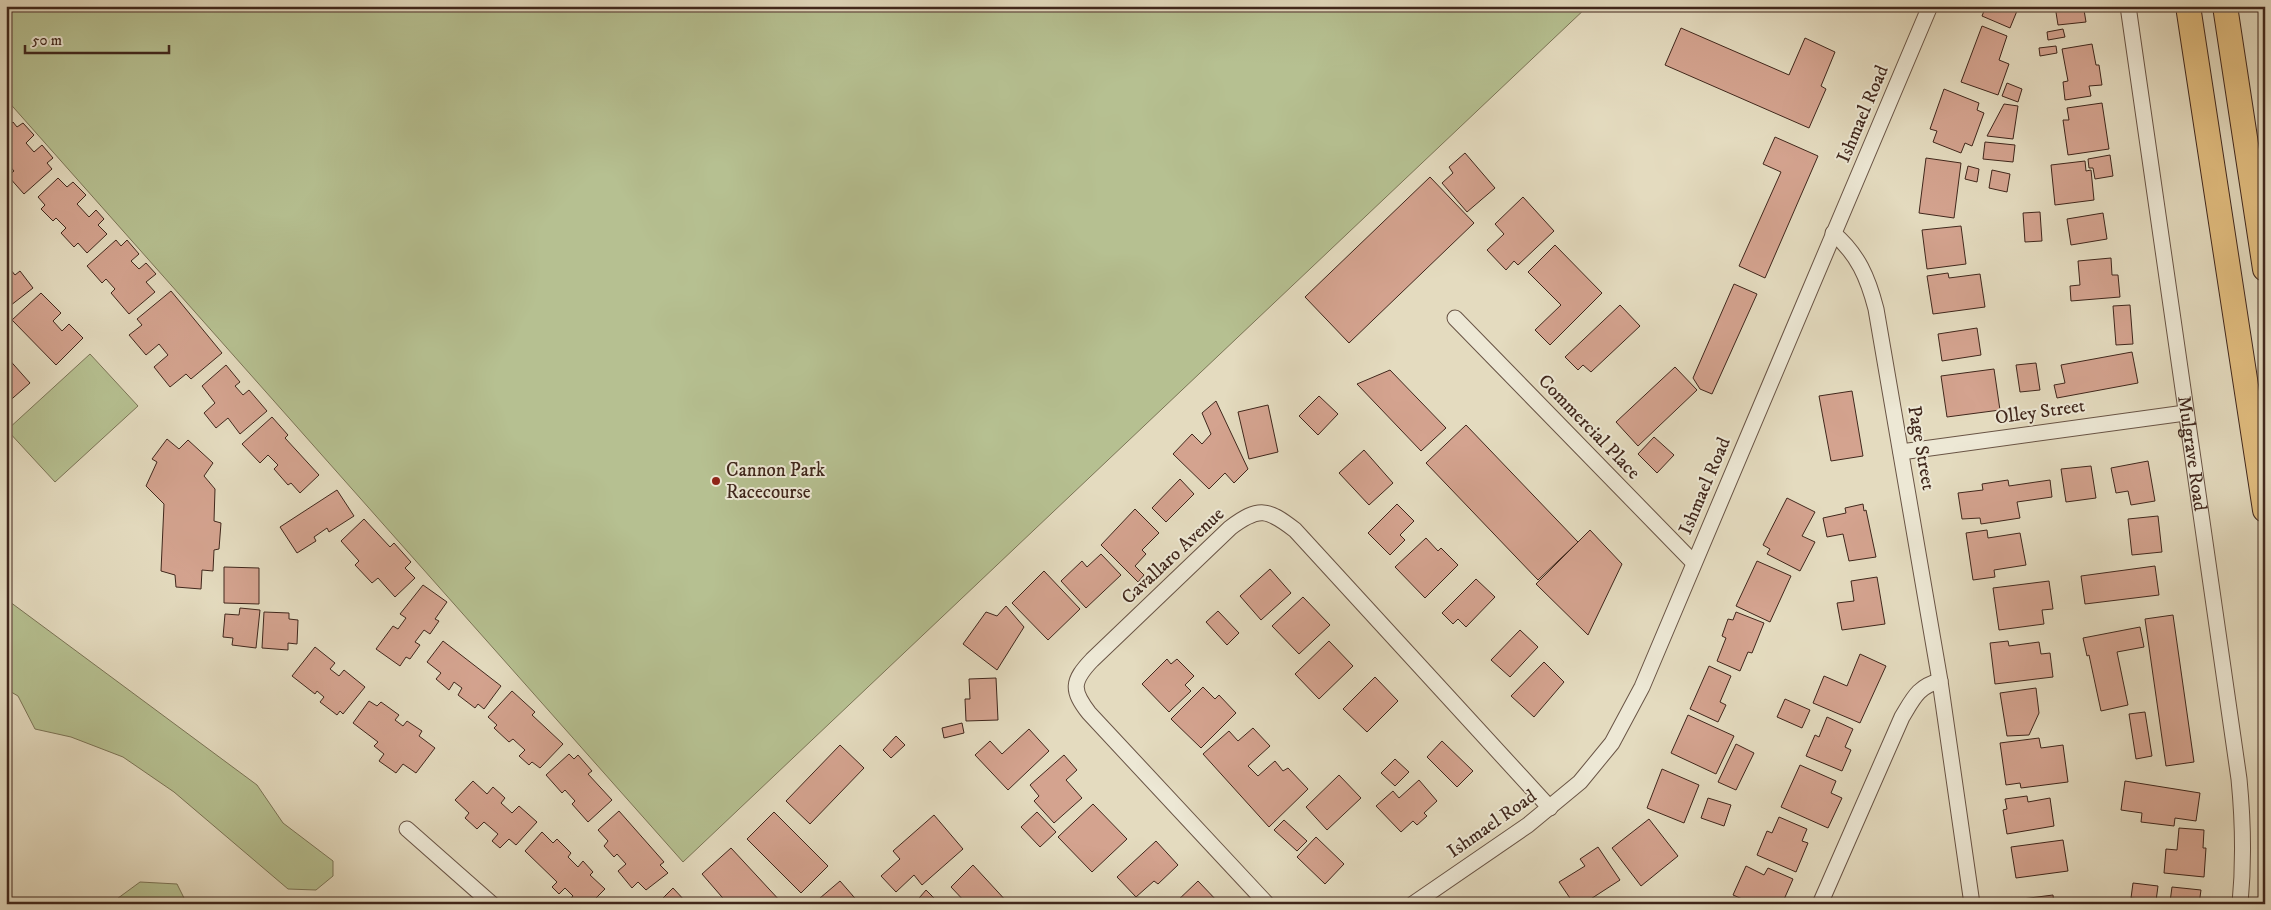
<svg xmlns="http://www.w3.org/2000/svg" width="2271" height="910" viewBox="0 0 2271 910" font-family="'IM FELL DW Pica',serif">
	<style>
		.green { fill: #b6c091; stroke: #7b7456 }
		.building { fill: #d4a38f; stroke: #40271c }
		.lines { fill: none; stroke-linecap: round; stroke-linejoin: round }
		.minor-casing { stroke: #695445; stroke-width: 17 }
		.primary-casing { stroke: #40271c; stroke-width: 26 }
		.minor { stroke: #ede8d5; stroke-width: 15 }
		.primary { stroke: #e2be80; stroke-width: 24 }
		.poi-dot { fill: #8f2418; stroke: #ede8d5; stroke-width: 2 }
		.labels { text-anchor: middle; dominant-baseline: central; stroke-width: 4; stroke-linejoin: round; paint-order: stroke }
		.street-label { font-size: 19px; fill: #40271c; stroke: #ede8d5 }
		.poi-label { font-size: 19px; fill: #40271c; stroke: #ede8d5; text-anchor: start }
	</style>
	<rect width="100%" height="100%" fill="#e4dbbf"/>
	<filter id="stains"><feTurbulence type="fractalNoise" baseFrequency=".004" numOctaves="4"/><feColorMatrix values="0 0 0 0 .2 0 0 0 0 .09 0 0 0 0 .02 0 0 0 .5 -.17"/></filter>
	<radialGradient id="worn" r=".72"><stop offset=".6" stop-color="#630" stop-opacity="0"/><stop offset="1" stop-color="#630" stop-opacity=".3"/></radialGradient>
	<!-- green -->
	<path class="green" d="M 6,6 L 1588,6 L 683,862 L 6,99 Z
		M 90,354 L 138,406 L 55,482 L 7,430 Z
		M 6,599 L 257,785 L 283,823 L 333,861 L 333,876 L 316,890 L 288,889 L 174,792 L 123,757 L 71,737 L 35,729 L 18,696 L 6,689 Z
		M 140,882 L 177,884 L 187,904 L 110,904 Z"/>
	<!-- building -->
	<path class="building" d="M 1986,6 L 2019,6 L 2010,28 L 1982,16 Z
		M 2055,6 L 2090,6 L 2090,9 L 2084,10 L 2086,22 L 2058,25 Z
		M 1982,26 L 2007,36 L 1999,60 L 2009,64 L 1998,95 L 1961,82 Z
		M 1681,28 L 1789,75 L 1805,38 L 1835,52 L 1821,86 L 1826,89 L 1809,128 L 1665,65 Z
		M 2063,29 L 2065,37 L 2048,40 L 2047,32 Z
		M 2092,44 L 2096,65 L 2099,65 L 2102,85 L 2089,86 L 2091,96 L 2065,100 L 2063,82 L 2068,81 L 2062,49 Z
		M 2056,46 L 2057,53 L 2040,56 L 2039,48 Z
		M 2007,83 L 2022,89 L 2018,102 L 2002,96 Z
		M 1944,89 L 1979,103 L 1977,110 L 1984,113 L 1972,146 L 1965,143 L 1961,153 L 1933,142 L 1937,131 L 1930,129 Z
		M 2102,103 L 2109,149 L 2068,155 L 2063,120 L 2069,120 L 2067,108 Z
		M 2004,104 L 2018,106 L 2013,139 L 1987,136 Z
		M 13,122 L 17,127 L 23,123 L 34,135 L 26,143 L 34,152 L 42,145 L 53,158 L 47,163 L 52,169 L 24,194 L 8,176 L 14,171 L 6,162 L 6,127 Z
		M 1775,137 L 1818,156 L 1765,278 L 1739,266 L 1781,172 L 1763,164 Z
		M 1985,142 L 2015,145 L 2013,162 L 1983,159 Z
		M 1465,153 L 1495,188 L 1467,212 L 1442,183 L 1453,173 L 1449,167 Z
		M 2110,155 L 2113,176 L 2095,179 L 2093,168 L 2089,168 L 2088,159 Z
		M 1926,158 L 1961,163 L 1954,218 L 1919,213 Z
		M 2085,161 L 2086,171 L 2091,170 L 2094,200 L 2055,205 L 2051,165 Z
		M 1968,166 L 1979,169 L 1977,182 L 1965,179 Z
		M 1992,170 L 2010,174 L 2007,192 L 1989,188 Z
		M 1430,177 L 1474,223 L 1349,343 L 1305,297 Z
		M 58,178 L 67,187 L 73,182 L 86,195 L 77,204 L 89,217 L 96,210 L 104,219 L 98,225 L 107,234 L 87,253 L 78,243 L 74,247 L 61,233 L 66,228 L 56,218 L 53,221 L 41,209 L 45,205 L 38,197 Z
		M 1523,197 L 1554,231 L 1518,265 L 1514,261 L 1506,270 L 1487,250 L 1504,234 L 1495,224 Z
		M 2040,212 L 2042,241 L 2025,242 L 2023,213 Z
		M 2103,213 L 2107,239 L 2071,245 L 2067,219 Z
		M 1961,226 L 1966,264 L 1927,269 L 1922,230 Z
		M 116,240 L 121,246 L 127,240 L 139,254 L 131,261 L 139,269 L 146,263 L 156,274 L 146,282 L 155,292 L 129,314 L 111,293 L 115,289 L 106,279 L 102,283 L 87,266 Z
		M 1555,245 L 1602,293 L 1550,345 L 1535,330 L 1561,305 L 1528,272 Z
		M 2111,258 L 2112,275 L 2118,275 L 2120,297 L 2071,301 L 2070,286 L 2080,285 L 2078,261 Z
		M 6,264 L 15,275 L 20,271 L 33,288 L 6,309 Z
		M 1948,273 L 1949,278 L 1980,274 L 1985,307 L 1933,314 L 1927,276 Z
		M 1734,284 L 1757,294 L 1712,394 L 1700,389 L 1693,378 Z
		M 171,291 L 222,353 L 191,379 L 186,374 L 170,387 L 154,367 L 168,355 L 159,344 L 146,355 L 129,335 L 142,325 L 137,319 Z
		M 41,293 L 61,313 L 53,321 L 62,331 L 69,324 L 83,338 L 56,365 L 12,320 Z
		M 1620,305 L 1640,326 L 1591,372 L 1583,365 L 1578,370 L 1565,357 Z
		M 2130,305 L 2133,344 L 2116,345 L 2113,306 Z
		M 1977,328 L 1981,355 L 1942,361 L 1938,334 Z
		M 2132,352 L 2138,383 L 2057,398 L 2054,385 L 2065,383 L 2061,365 Z
		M 6,356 L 30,383 L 6,404 Z
		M 2036,363 L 2040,390 L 2020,392 L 2016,365 Z
		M 226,365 L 240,382 L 235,386 L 243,395 L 249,390 L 267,411 L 240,434 L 228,418 L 216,428 L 204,413 L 215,403 L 202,386 Z
		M 1675,367 L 1697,390 L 1638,446 L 1616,422 Z
		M 1994,369 L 2000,410 L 1947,417 L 1941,376 Z
		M 1390,370 L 1446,428 L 1421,451 L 1357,384 Z
		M 1852,391 L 1863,456 L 1831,461 L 1819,396 Z
		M 1319,396 L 1338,414 L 1318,435 L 1299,416 Z
		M 1216,401 L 1248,469 L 1234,483 L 1225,473 L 1209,489 L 1173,454 L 1192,434 L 1202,444 L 1211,434 L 1202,413 Z
		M 1268,405 L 1278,452 L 1249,459 L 1238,412 Z
		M 272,417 L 288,435 L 285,438 L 319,475 L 300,493 L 291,483 L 288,485 L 274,469 L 278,465 L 268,455 L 260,463 L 242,444 Z
		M 1466,425 L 1578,542 L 1538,580 L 1426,463 Z
		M 1654,437 L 1674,455 L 1657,473 L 1638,454 Z
		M 167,439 L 179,449 L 188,440 L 213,463 L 204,476 L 215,489 L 214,521 L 221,523 L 219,549 L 214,550 L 213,571 L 202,570 L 201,589 L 176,587 L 175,575 L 161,571 L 164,504 L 146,486 L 157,462 L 152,459 Z
		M 1364,450 L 1393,483 L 1369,505 L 1339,473 Z
		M 2148,461 L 2155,501 L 2131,505 L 2128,491 L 2116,493 L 2111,468 Z
		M 2091,466 L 2096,498 L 2066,502 L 2061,469 Z
		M 1180,479 L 1194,494 L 1166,522 L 1152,508 Z
		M 2008,480 L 2009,486 L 2050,480 L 2052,497 L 2017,502 L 2020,518 L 1981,524 L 1980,518 L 1962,519 L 1958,493 L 1983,490 L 1982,484 Z
		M 337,490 L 354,516 L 329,532 L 327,528 L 314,537 L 316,541 L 297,553 L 280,527 Z
		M 1787,498 L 1815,512 L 1802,536 L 1815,542 L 1800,571 L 1767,554 L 1770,549 L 1763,545 Z
		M 1397,504 L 1414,521 L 1400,535 L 1405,540 L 1390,555 L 1368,533 Z
		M 1863,504 L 1864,511 L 1866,510 L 1876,557 L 1849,561 L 1843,534 L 1827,537 L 1823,518 L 1846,513 L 1845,508 Z
		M 1135,509 L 1159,533 L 1142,550 L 1146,554 L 1135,566 L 1144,575 L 1138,582 L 1101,545 Z
		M 2158,516 L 2162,552 L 2132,555 L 2128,519 Z
		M 364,519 L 390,547 L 394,543 L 411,562 L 405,568 L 415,578 L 395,597 L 378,578 L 372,583 L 355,565 L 359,561 L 341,541 Z
		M 1590,530 L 1622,564 L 1588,635 L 1536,584 Z
		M 1987,530 L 1988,538 L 2020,533 L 2026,565 L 1994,570 L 1995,577 L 1973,580 L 1966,533 Z
		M 1426,538 L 1438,551 L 1441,548 L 1458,565 L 1425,598 L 1395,567 Z
		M 1101,554 L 1121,575 L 1086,608 L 1061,581 L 1082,561 L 1087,567 Z
		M 1757,561 L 1791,576 L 1770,622 L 1736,606 Z
		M 2155,566 L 2159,595 L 2085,604 L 2081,576 Z
		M 224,567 L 259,568 L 259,604 L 224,603 Z
		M 1270,569 L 1291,593 L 1261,620 L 1240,596 Z
		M 1044,571 L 1080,609 L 1048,640 L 1012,603 Z
		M 1877,577 L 1885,624 L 1842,630 L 1837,603 L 1854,601 L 1851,581 Z
		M 1476,579 L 1495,597 L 1466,627 L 1458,619 L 1453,624 L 1442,613 Z
		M 2049,581 L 2053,609 L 2042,610 L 2044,624 L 1999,630 L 1993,588 Z
		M 423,585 L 447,602 L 435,619 L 439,621 L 430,634 L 424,630 L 415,642 L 420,645 L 410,659 L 406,657 L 400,666 L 376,649 L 393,626 L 398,629 L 406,618 L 400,614 Z
		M 1303,597 L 1330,625 L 1299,654 L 1272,626 Z
		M 1006,606 L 1024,627 L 997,670 L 963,644 L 986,612 L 997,616 Z
		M 240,608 L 260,610 L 256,648 L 232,645 L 233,638 L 223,637 L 225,614 L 239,615 Z
		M 1218,611 L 1239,633 L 1227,645 L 1206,622 Z
		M 264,612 L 289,613 L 289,619 L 298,620 L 297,644 L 288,643 L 288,650 L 262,648 Z
		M 1736,612 L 1764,623 L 1752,653 L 1748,652 L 1740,671 L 1717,661 L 1726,638 L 1722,636 L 1728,619 L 1733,620 Z
		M 2173,615 L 2194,762 L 2166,766 L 2145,619 Z
		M 2140,627 L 2144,647 L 2117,652 L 2128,705 L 2101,711 L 2089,655 L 2087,656 L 2083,638 Z
		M 1520,630 L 1538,647 L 1510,677 L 1491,660 Z
		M 443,641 L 501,686 L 484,709 L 478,704 L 475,708 L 458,695 L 462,688 L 454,682 L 449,690 L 436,679 L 441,673 L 427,662 Z
		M 1329,641 L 1353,666 L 1319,699 L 1295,674 Z
		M 2008,641 L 2009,646 L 2039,642 L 2041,654 L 2050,653 L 2053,677 L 1995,684 L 1990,643 Z
		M 315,647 L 335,663 L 330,669 L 339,676 L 344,670 L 365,687 L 343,714 L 340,711 L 337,715 L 320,702 L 324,697 L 317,691 L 315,694 L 292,676 Z
		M 1860,654 L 1886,666 L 1860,723 L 1813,703 L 1824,676 L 1847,686 Z
		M 1167,659 L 1171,664 L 1177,659 L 1194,676 L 1185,685 L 1191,691 L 1169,712 L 1142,684 Z
		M 1544,662 L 1564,682 L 1534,717 L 1511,696 Z
		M 1709,666 L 1731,676 L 1720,702 L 1726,705 L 1718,722 L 1690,709 Z
		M 1375,677 L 1398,701 L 1367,732 L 1343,709 Z
		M 996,678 L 998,720 L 966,721 L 965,699 L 970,699 L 969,679 Z
		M 1203,687 L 1215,699 L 1219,695 L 1236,713 L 1201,748 L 1171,719 Z
		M 2036,688 L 2039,713 L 2029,735 L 2007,736 L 2000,693 Z
		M 512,691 L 535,712 L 532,715 L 563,744 L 540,768 L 532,762 L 529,765 L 519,756 L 525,750 L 513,739 L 509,742 L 494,728 L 497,725 L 488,717 Z
		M 1785,699 L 1810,710 L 1802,728 L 1777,717 Z
		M 369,701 L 377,706 L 381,702 L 399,715 L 395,720 L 403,726 L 407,721 L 422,731 L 419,736 L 435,748 L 416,773 L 403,764 L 396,773 L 379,761 L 384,754 L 374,746 L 378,742 L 353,723 Z
		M 2145,712 L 2152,756 L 2136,759 L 2129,714 Z
		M 1688,715 L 1734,736 L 1716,774 L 1671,753 Z
		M 1827,717 L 1853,729 L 1845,747 L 1851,750 L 1842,771 L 1806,756 L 1815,735 L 1819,737 Z
		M 962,723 L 964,733 L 944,738 L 942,728 Z
		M 1253,728 L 1270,746 L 1248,766 L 1258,776 L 1275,761 L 1283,771 L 1288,768 L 1308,789 L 1269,827 L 1203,754 L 1229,731 L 1238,741 Z
		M 1029,729 L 1049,751 L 1008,790 L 975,755 L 990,741 L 1002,754 Z
		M 896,736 L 905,745 L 891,758 L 883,750 Z
		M 2039,738 L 2041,748 L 2063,745 L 2068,782 L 2021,788 L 2020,783 L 2006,785 L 2000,743 Z
		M 1442,741 L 1473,771 L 1457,787 L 1427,757 Z
		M 1736,744 L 1754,753 L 1736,790 L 1718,782 Z
		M 840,745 L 864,768 L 810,824 L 786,801 Z
		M 569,754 L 574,759 L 578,755 L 592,771 L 588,774 L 612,800 L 588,822 L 572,804 L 575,801 L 565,790 L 562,793 L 546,775 Z
		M 1064,755 L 1077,770 L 1066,780 L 1082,798 L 1054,823 L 1034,801 L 1039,796 L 1030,785 Z
		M 1395,759 L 1409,772 L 1395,786 L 1381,773 Z
		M 1800,765 L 1836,781 L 1831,793 L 1842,798 L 1828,828 L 1781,807 Z
		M 1662,769 L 1699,785 L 1684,823 L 1647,808 Z
		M 1339,775 L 1361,798 L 1327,830 L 1306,807 Z
		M 1419,780 L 1437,801 L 1424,813 L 1427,816 L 1417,825 L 1413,821 L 1401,832 L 1376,806 L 1393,791 L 1399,798 Z
		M 473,781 L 487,794 L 493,787 L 505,798 L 501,803 L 512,813 L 519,806 L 537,822 L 516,845 L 509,839 L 500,848 L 492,841 L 498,834 L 484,822 L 477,829 L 465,818 L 469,813 L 455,800 Z
		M 2125,781 L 2200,793 L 2196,821 L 2175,818 L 2174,826 L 2141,822 L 2142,813 L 2121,810 Z
		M 2027,796 L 2028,802 L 2050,798 L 2054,826 L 2007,834 L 2003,810 L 2007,809 L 2005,799 Z
		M 1708,798 L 1731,805 L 1724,826 L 1701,818 Z
		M 1093,804 L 1127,839 L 1092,872 L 1058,837 Z
		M 619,811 L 664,862 L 660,865 L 668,873 L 646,890 L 638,882 L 632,888 L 618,871 L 626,864 L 617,854 L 614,857 L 604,846 L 608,841 L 598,830 Z
		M 774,812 L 828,866 L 801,893 L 747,839 Z
		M 1037,812 L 1056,832 L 1040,847 L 1021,827 Z
		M 934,815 L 963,849 L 922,885 L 914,875 L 896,892 L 881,876 L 900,859 L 893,851 Z
		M 1779,817 L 1807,829 L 1802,841 L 1808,843 L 1796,872 L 1757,855 L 1767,831 L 1772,833 Z
		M 1649,819 L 1678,856 L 1641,886 L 1612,848 Z
		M 1284,820 L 1307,841 L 1297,851 L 1274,830 Z
		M 2179,828 L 2204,830 L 2203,848 L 2206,848 L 2204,877 L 2164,873 L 2166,849 L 2177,850 Z
		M 542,832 L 553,843 L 557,839 L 571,853 L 568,857 L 578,867 L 583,861 L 593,872 L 590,875 L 605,889 L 590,904 L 572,904 L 569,901 L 573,896 L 565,888 L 559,894 L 552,887 L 557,882 L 525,851 Z
		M 1316,837 L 1344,864 L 1325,884 L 1297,857 Z
		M 2063,840 L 2068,871 L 2016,878 L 2011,847 Z
		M 1156,841 L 1178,865 L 1158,884 L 1154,881 L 1136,897 L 1117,877 Z
		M 1598,847 L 1620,880 L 1583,904 L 1574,904 L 1559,882 L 1585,866 L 1580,859 Z
		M 731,848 L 782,903 L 781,904 L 728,904 L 702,874 Z
		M 973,865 L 1009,904 L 967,904 L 951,887 Z
		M 1746,866 L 1764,875 L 1768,868 L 1793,879 L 1782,904 L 1754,904 L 1733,895 Z
		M 840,881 L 860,904 L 813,904 Z
		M 1198,881 L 1220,904 L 1174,904 Z
		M 2133,883 L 2158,886 L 2156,901 L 2131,898 Z
		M 2172,887 L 2201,890 L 2199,904 L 2170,902 Z
		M 673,888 L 686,902 L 690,899 L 695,904 L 657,904 Z
		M 926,890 L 940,904 L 914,904 Z
		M 2053,895 L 2054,904 L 2023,904 L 2022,899 Z"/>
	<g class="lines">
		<!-- minor casing -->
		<g class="minor-casing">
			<g id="minor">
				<path id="s1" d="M 2128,6 L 2239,779 C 2243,820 2244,862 2240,904"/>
				<path d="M 1833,233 C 1858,254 1868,278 1876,309 L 1940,681 L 1972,904"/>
				<path d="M 1455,318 L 1694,563"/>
				<path d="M 1901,452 L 2185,413"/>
				<path d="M 407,829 L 492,904"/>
				<path d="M 1267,904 L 1089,713 C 1071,690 1072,681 1092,660 L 1230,528 C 1259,506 1268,509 1295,530 L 1550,808"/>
				<path d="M 1413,904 L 1528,825 L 1580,782 L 1612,743 L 1642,687 L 1930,6"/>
				<path d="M 1820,904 L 1902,717 C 1913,699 1918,686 1940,681"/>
			</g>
		</g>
		<!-- primary casing -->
		<g class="primary-casing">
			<path id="primary" d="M 2188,6 L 2265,510
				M 2225,6 L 2265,269"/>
		</g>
		<!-- minor -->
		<use href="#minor" class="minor"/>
		<!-- primary -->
		<use href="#primary" class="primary"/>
	</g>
	<!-- markers -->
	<circle class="poi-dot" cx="716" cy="481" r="5"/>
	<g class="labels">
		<!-- street labels -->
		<g class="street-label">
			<text transform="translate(1863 114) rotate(-67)">Ishmael Road</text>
			<text transform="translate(2040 412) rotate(-8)">Olley Street</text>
			<text transform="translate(1589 427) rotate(46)">Commercial Place</text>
			<text transform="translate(1921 448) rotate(80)">Page Street</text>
			<text stroke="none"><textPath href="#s1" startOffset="452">Mulgrave Road</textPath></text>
			<text transform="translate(1705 486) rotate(-67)">Ishmael Road</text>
			<text transform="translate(1173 556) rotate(-43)">Cavallaro Avenue</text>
			<text transform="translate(1492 824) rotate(-35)">Ishmael Road</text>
		</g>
		<!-- poi labels -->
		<g class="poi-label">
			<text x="726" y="470">Cannon Park<tspan x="726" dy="22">Racecourse</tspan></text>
		</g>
	</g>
	<!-- margin -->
	<rect width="2271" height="910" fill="none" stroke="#e4dbbf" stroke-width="25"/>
	<rect x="8" y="8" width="2256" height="895" fill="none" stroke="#40271c" stroke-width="2.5"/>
	<rect x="12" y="12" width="2246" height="885" fill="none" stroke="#40271c"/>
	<!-- scale -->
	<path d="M25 45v8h144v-8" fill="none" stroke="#40271c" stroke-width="2.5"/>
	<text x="32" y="45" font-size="15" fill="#40271c" stroke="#ede8d5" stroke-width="4" paint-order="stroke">50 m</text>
	<rect width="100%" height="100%" filter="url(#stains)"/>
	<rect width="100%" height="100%" fill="url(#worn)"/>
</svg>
